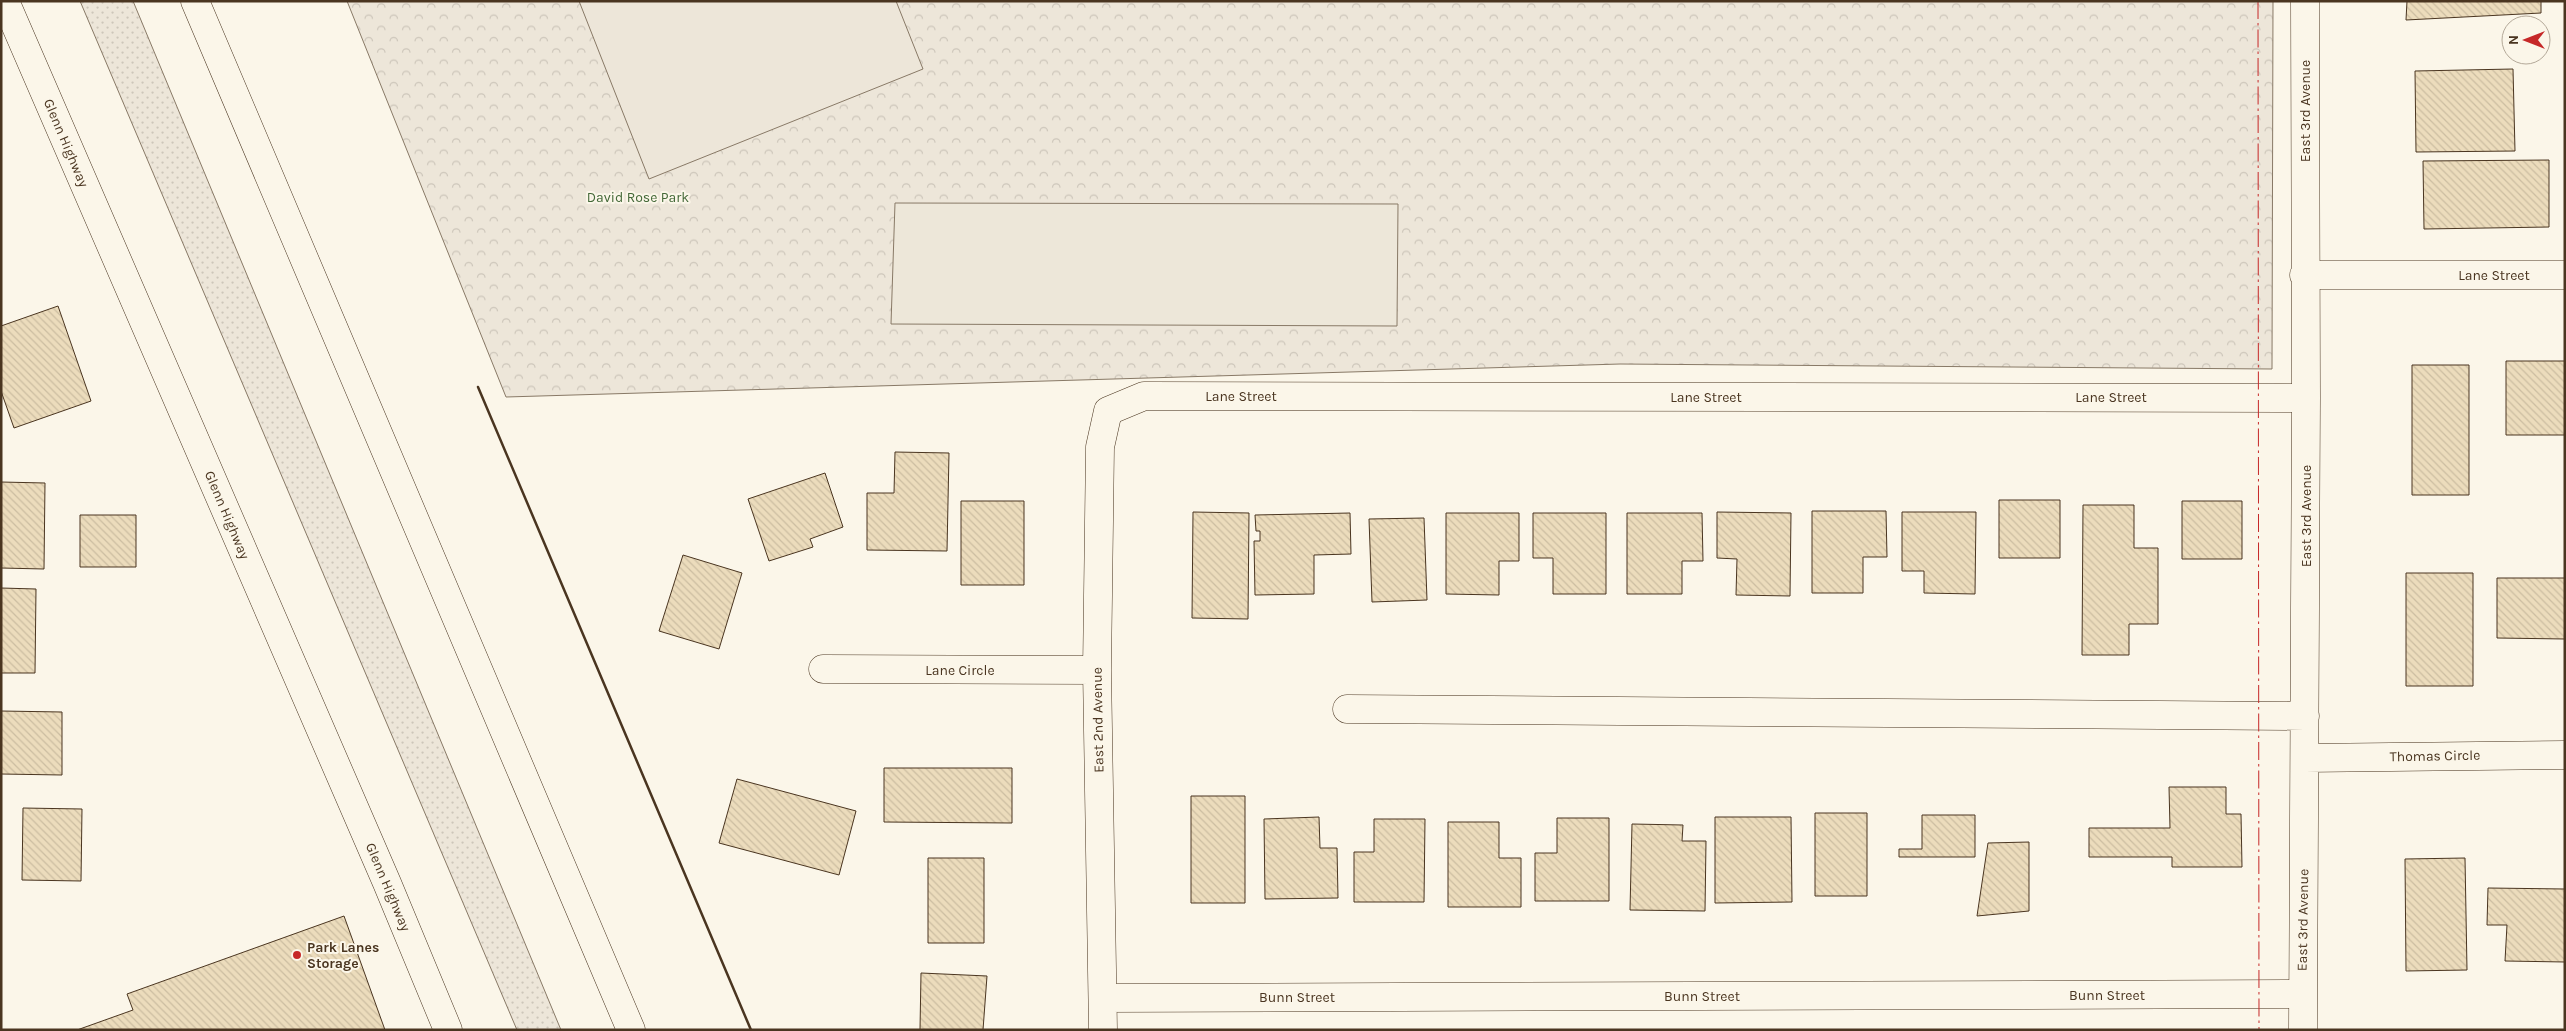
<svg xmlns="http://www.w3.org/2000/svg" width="2566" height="1031" viewBox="0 0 2566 1031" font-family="Karla,sans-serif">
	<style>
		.grass { fill: url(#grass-dots); stroke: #887966 }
		.park { fill: url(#park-crowns); stroke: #887966 }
		.pitch { fill: #ede6d9; stroke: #887966 }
		.parking { fill: #ede7d9; stroke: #887966 }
		.building { fill: url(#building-back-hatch); stroke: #4a3520 }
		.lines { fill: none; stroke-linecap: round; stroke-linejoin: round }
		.minor-casing { stroke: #4a3520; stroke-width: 29 }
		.highway-casing { stroke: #4a3520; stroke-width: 29 }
		.minor { stroke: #fbf6e9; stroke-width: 28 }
		.highway { stroke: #fbf6e9; stroke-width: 28 }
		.wall { stroke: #4a3520; stroke-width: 2.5 }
		.power { stroke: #c62828; stroke-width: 1; stroke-dasharray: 18 4 2.5 4; stroke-linecap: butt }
		.poi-dot { fill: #c62828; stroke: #fbf6e9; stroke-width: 2 }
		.labels { text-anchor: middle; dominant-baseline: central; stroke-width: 4; stroke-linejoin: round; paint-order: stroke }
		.street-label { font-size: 14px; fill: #4a3520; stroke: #fbf6e9 }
		.park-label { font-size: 14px; fill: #436837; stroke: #fbf6e9 }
		.poi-label { font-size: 14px; font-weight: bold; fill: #4a3520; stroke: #fbf6e9; text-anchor: start }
	</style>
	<defs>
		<pattern id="grass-dots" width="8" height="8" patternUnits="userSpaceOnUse" patternTransform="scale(1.25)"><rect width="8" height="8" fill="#ede6d9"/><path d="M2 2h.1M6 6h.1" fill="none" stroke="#cdc6ba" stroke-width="1.8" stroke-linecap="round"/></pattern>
		<pattern id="park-crowns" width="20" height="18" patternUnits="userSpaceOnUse" patternTransform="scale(1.25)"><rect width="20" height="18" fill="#ede6d9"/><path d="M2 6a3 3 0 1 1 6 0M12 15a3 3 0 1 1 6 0" fill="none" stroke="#cdc6ba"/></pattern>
		<pattern id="building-back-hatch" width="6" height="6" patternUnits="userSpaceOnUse" patternTransform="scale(1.25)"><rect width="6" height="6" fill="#ecdcbc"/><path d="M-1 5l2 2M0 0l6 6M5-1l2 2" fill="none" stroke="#ccbda1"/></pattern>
	</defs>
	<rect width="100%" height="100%" fill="#fbf6e9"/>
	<!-- grass -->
	<path class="grass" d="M 80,1 L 133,1 L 561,1030 L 517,1030 Z"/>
	<!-- park -->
	<path class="park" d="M 347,1 L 2273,1 L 2272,369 L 1620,364 L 506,397 Z"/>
	<!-- pitch -->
	<path class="pitch" d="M 579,1 L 896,1 L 923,69 L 649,179 Z"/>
	<!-- parking -->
	<path class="parking" d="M 895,203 L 1398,204 L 1397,326 L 891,324 Z"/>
	<!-- building -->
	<path class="building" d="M 2407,1 L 2541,1 L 2541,13 L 2406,20 Z
		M 2513,69 L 2515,151 L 2416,152 L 2415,71 Z
		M 2549,160 L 2549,227 L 2424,229 L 2423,161 Z
		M 58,306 L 91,401 L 14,428 L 1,391 L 1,326 Z
		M 2506,361 L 2565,361 L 2565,435 L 2506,435 Z
		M 2412,365 L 2469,365 L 2469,495 L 2412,495 Z
		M 895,452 L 949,453 L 947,551 L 867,550 L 867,493 L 894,493 Z
		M 825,473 L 843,527 L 810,539 L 813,547 L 769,561 L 748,499 Z
		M 1,482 L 45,483 L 44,569 L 1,568 Z
		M 1999,500 L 2060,500 L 2060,558 L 1999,558 Z
		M 961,501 L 1024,501 L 1024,585 L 961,585 Z
		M 2182,501 L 2242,501 L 2242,559 L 2182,559 Z
		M 2083,505 L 2134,505 L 2134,548 L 2158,548 L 2158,624 L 2129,624 L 2129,655 L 2082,655 Z
		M 1812,511 L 1886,511 L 1887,557 L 1863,557 L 1863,593 L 1812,593 Z
		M 1193,512 L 1249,513 L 1248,619 L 1192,618 Z
		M 1717,512 L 1791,513 L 1790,596 L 1736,595 L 1737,559 L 1717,558 Z
		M 1902,512 L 1976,512 L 1975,594 L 1924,593 L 1924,571 L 1902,571 Z
		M 1350,513 L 1351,554 L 1314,555 L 1314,594 L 1255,595 L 1254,541 L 1260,541 L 1260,531 L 1256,531 L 1255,515 Z
		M 1446,513 L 1519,513 L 1519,561 L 1499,561 L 1499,595 L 1446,594 Z
		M 1533,513 L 1606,513 L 1606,594 L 1553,594 L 1553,558 L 1533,558 Z
		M 1627,513 L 1702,513 L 1703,561 L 1682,561 L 1682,594 L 1627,594 Z
		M 80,515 L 136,515 L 136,567 L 80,567 Z
		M 1424,518 L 1427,600 L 1372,602 L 1369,519 Z
		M 683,555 L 742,573 L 719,649 L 659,631 Z
		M 2406,573 L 2473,573 L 2473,686 L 2406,686 Z
		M 2497,578 L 2565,578 L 2565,639 L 2497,638 Z
		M 1,588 L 36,589 L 35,673 L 1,673 Z
		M 1,711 L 62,712 L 62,775 L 1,774 Z
		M 884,768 L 1012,768 L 1012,823 L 884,822 Z
		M 737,779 L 856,811 L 839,875 L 719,843 Z
		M 2169,787 L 2226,787 L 2226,814 L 2241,814 L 2242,867 L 2172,867 L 2172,857 L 2089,857 L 2089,828 L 2170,828 Z
		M 1191,796 L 1245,796 L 1245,903 L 1191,903 Z
		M 23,808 L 82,809 L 81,881 L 22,880 Z
		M 1815,813 L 1867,813 L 1867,896 L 1815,896 Z
		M 1922,815 L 1975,815 L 1975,857 L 1899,857 L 1899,849 L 1922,849 Z
		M 1319,817 L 1320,848 L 1337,848 L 1338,898 L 1265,899 L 1264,819 Z
		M 1715,817 L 1791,817 L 1792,902 L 1715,903 Z
		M 1557,818 L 1609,818 L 1609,901 L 1535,901 L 1535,853 L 1557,853 Z
		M 1374,819 L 1425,819 L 1424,902 L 1354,902 L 1354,852 L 1374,852 Z
		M 1448,822 L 1499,822 L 1499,858 L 1521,858 L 1521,907 L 1448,907 Z
		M 1632,824 L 1683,825 L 1682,841 L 1706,841 L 1705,911 L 1630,910 Z
		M 2029,842 L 2029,911 L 1977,916 L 1988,843 Z
		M 928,858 L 984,858 L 984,943 L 928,943 Z
		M 2465,858 L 2467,970 L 2406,971 L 2405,859 Z
		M 2488,888 L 2565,889 L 2565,962 L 2505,961 L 2507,925 L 2487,925 Z
		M 344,916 L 385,1030 L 77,1030 L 133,1010 L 127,994 Z
		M 921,973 L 987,976 L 983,1030 L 920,1030 Z"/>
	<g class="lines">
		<!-- minor casing -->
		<g class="minor-casing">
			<path id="minor" d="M 2304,275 L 2565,275
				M 823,669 L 1097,670
				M 1347,709 L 2305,716
				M 2305,758 L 2565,755
				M 1103,998 L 2302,994
				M 1103,1030 L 1097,670 L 1100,447 L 1108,411 L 1144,396 L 2306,398
				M 2303,1030 L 2306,398 L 2305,1"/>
		</g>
		<!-- highway casing -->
		<g class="highway-casing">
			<path id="highway" d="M 5,1 L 387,883 L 448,1030
				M 195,1 L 631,1030"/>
		</g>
		<!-- minor -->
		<use href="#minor" class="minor"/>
		<!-- highway -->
		<use href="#highway" class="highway"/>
		<!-- wall -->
		<path class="wall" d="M 478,387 L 751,1030"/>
		<!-- power -->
		<path class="power" d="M 2258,1 L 2259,1030"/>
	</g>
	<!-- markers -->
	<circle class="poi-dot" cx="297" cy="955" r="5"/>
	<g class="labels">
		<!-- street labels -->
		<g class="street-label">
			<text transform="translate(2305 111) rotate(-90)">East 3rd Avenue</text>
			<text transform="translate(66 143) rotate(67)">Glenn Highway</text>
			<text x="2494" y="275">Lane Street</text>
			<text x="1241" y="396">Lane Street</text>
			<text x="1706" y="397">Lane Street</text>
			<text x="2111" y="397">Lane Street</text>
			<text transform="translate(227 515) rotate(67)">Glenn Highway</text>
			<text transform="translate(2306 516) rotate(-90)">East 3rd Avenue</text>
			<text x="960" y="670">Lane Circle</text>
			<text transform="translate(1098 720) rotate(-91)">East 2nd Avenue</text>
			<text transform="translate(2435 756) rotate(-1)">Thomas Circle</text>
			<text transform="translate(388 887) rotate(67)">Glenn Highway</text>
			<text transform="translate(2303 920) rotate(-89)">East 3rd Avenue</text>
			<text x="2107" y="995">Bunn Street</text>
			<text x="1702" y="996">Bunn Street</text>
			<text x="1297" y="997">Bunn Street</text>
		</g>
		<!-- park labels -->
		<g class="park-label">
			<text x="638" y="197">David Rose Park</text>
		</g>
		<!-- poi labels -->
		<g class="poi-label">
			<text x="307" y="947">Park Lanes<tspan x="307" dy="16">Storage</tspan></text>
		</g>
	</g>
	<!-- border -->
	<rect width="2566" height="1031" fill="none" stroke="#4a3520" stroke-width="5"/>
	<!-- north arrow -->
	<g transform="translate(2526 40) rotate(270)"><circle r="24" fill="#fbf6e9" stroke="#b4a999"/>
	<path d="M0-4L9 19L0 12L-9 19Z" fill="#c62828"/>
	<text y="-8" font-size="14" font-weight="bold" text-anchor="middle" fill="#4a3520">N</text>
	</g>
</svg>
